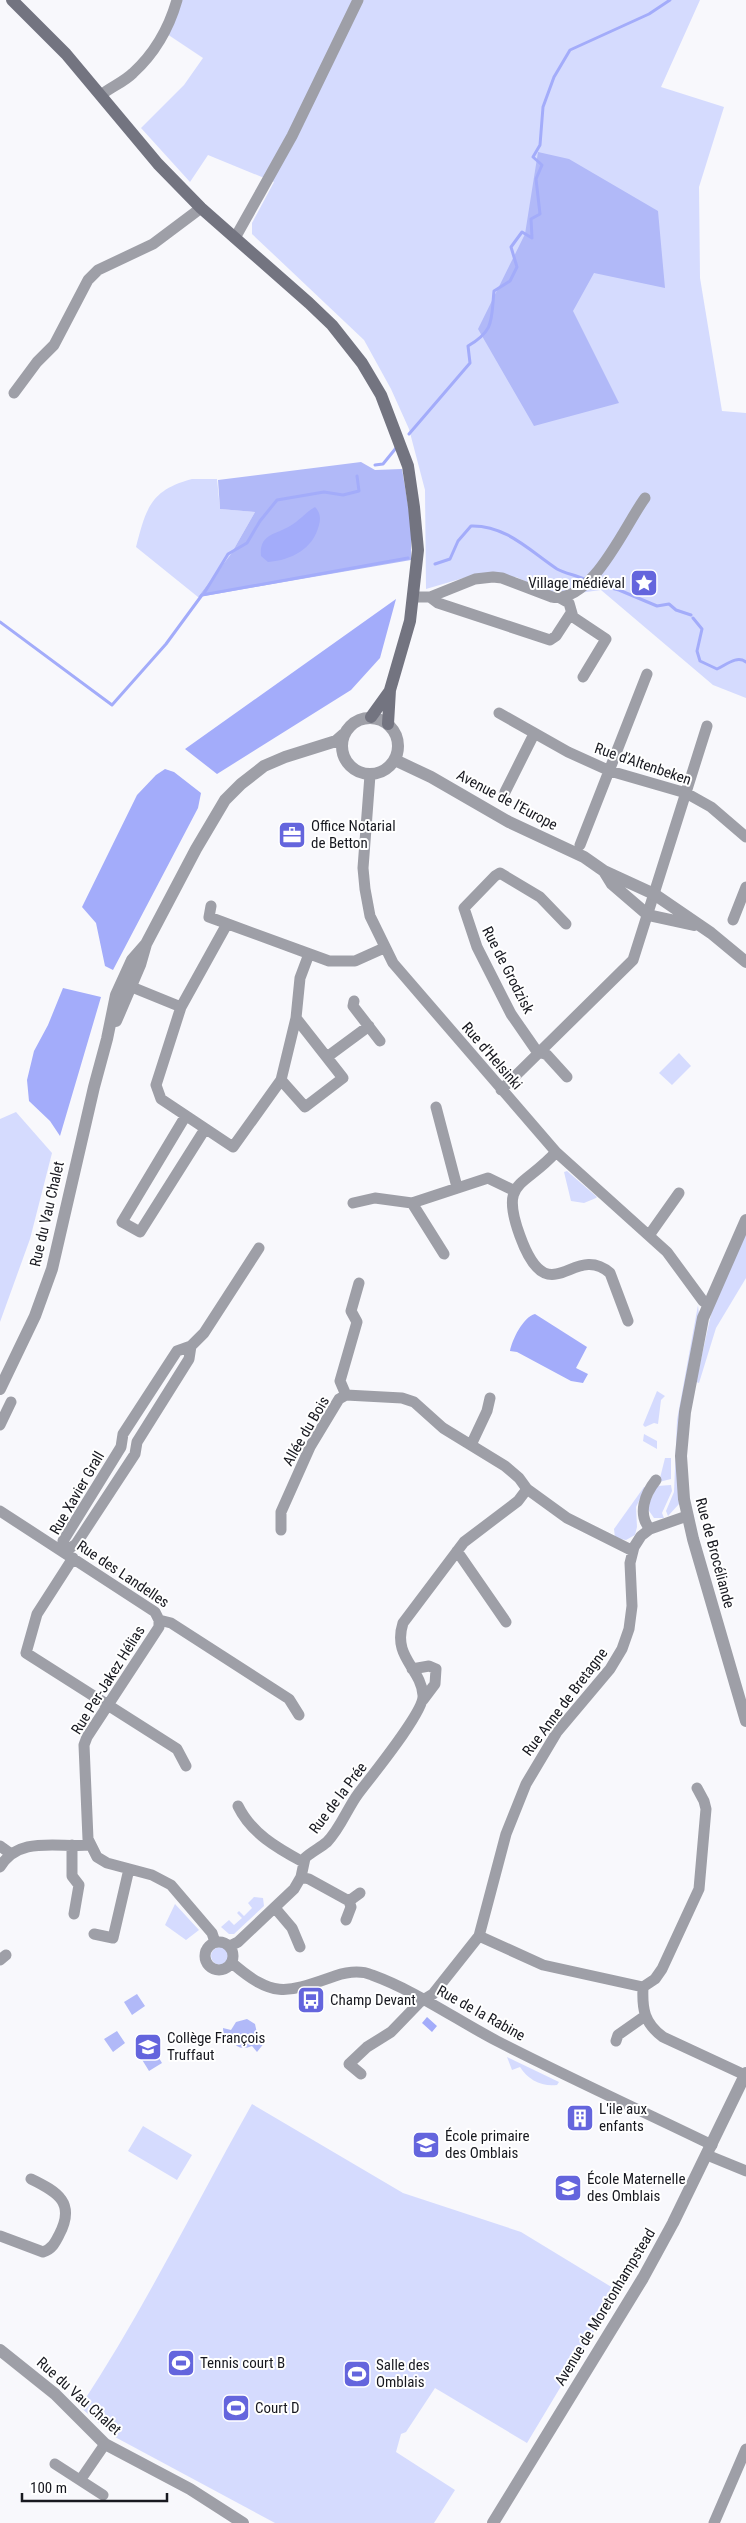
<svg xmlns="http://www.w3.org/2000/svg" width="746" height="2523" viewBox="0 0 746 2523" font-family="'Roboto Condensed',sans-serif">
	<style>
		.green { fill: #d5dbfe }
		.forest { fill: #b1b9f8 }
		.water { fill: #a3acfa }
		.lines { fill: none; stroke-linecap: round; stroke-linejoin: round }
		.stream { stroke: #a3acfa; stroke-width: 3 }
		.minor { stroke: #9e9fa7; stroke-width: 11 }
		.tertiary { stroke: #9e9fa7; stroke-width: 12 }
		.secondary { stroke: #737480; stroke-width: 12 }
		.labels { text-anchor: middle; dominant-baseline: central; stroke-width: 4; stroke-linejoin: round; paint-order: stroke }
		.poi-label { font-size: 15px; fill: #181920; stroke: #fff; text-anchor: start }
		.street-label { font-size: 15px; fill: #181920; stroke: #fff }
	</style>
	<rect width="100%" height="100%" fill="#f8f8fc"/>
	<!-- green -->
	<path class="green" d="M 179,0 L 700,0 L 661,87 L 724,107 L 699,187 L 700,278 L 722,411 L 746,413 L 746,698 L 713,685 L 601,590 L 557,596 L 516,577 L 467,577 L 426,589 L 425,490 L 409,429 L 391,389 L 364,340 L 252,234 L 252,223 L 274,182 L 208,155 L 190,182 L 141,128 L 184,85 L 203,58 L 167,34 Z
		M 192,479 L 217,479 L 220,509 L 255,512 L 231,554 L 198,597 L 136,547 C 146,509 150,490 192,479 Z
		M 679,1053 L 691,1066 L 672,1085 L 659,1073 Z
		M 16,1112 L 52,1153 L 30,1239 L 0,1322 L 0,1119 Z
		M 567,1171 L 597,1197 L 596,1198 L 584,1203 L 571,1201 L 564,1172 Z
		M 746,1231 L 746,1278 L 716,1328 L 699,1383 L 696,1382 L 713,1305 Z
		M 698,1305 L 699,1315 L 679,1504 L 668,1516 L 666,1511 L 674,1492 L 677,1420 Z
		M 657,1391 L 665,1396 L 661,1400 L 658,1424 L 654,1423 L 645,1427 L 643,1425 Z
		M 644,1434 L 657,1441 L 657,1449 L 643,1441 Z
		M 665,1458 L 671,1458 L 671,1479 L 659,1482 Z
		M 671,1485 L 672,1491 L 662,1513 L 664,1518 L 654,1518 L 647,1508 L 657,1486 Z
		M 644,1487 L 646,1487 L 636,1507 L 637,1527 L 635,1535 L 626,1540 L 615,1538 L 614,1529 Z
		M 254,1897 L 263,1898 L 264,1906 L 234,1934 L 229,1934 L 221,1927 L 229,1920 L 234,1925 L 242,1918 L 237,1913 L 239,1911 L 244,1916 L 252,1908 L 248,1903 Z
		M 175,1904 L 199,1930 L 186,1940 L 165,1925 Z
		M211 1956a9 9 0 1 1 18 0a9 9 0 1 1-18 0Z
		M 507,2057 L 559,2082 L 557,2085 C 542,2087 528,2080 520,2067 L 512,2070 Z
		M 252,2104 L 403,2193 L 521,2232 L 618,2291 L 527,2443 L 435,2388 L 406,2432 L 401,2434 L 396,2452 L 455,2490 L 434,2523 L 275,2523 L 115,2437 L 80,2407 C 144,2310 195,2205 252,2104 Z
		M 143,2126 L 192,2155 L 177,2180 L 128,2151 Z"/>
	<!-- forest -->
	<path class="forest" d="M 538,152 L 569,159 L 658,211 L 665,288 L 594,273 L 573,311 L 619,403 L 534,426 L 478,329 L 525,234 Z
		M 361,462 L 375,470 L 402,469 L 411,523 L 411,560 L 198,597 L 231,554 L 255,512 L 220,509 L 218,480 Z
		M 137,1994 L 145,2006 L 132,2015 L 124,2002 Z
		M 247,2019 L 255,2024 L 258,2038 L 265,2042 L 257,2052 L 252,2046 C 243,2050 236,2048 232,2040 L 224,2043 L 223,2028 L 231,2030 L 236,2022 Z
		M 117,2031 L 125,2043 L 113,2052 L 104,2039 Z
		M 154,2050 L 162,2063 L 149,2071 L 141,2058 Z"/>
	<!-- water -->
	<path class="water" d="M 315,507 C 320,512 321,518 319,525 C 313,549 292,560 268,562 L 261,556 C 259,534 275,535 290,526 C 299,521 306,512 315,507 Z
		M 396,599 L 380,658 L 351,690 L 217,774 L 185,749 Z
		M 165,769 L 174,772 L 201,793 L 198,808 L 113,970 L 105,966 L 96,923 L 82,907 L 137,795 L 156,775 Z
		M 63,988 L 101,997 L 60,1136 L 50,1121 L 29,1101 L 27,1080 L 34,1051 L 48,1025 Z
		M 535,1314 L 587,1347 L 576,1368 L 588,1374 L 583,1383 L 571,1381 L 517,1352 L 510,1351 C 512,1340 523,1317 535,1314 Z
		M 427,2017 L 437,2026 L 432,2032 L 422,2023 Z"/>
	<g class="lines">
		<!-- stream -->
		<path class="stream" d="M 409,434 L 470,363 L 468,346 C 495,330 491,320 494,291 L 510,281 L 517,267 L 511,247 L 522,232 L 532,238 L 531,219 L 540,214 L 536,179 L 542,165 L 533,157 L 540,145 L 543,107 L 554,77 L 570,50 L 649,14 L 670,0
			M 375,465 L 383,464 L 396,448
			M 435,564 L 450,559 L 458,541 L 471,526 C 506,525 530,551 557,569 C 566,574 577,575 586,580
			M 592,583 L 619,590 L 657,606 L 669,604 L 676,610 L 691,615
			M 203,595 L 228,554 L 247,543 L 260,521 L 277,500 L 324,492 L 343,495 L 359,491 L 357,476
			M 693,618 L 702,629 L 697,651 L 700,661 L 717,669 C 726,665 737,655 746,662
			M 0,622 L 112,705 L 166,644 L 202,595 L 408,558"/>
		<!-- minor -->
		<path class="minor" d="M 101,95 C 111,87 124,82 133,73 C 155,53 169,28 177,0
			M 235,238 L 292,136 L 358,0
			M 14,393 L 37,362 L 54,345 L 88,280 L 98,270 L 153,244 L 201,208
			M 414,597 L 430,597 L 475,579 L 493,577 L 502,578 L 552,597 C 592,604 625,525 645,498
			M 430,597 L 438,603 L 550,640 L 556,636 L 571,613
			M 560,598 L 569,603 L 573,617 L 606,639 L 583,677
			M 499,713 L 568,752 L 610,771 L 686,793 L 711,807 L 746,837
			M 370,775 L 363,868 L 365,889 L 370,916 L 393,963 L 556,1152 L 667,1252 L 703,1301 L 708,1304
			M 505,792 L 534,734
			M 580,845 L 647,674
			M 211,906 L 209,917 L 329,961 L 355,961 L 384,948
			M 733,920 L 746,887
			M 227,924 L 181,1007 L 156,1085 L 161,1099 L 233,1147 L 281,1080 L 296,1018 L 300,978 L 309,954
			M 566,924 L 540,897 L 500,873 L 495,876 L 464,908 L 477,947 L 511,1014 L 536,1050 L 547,1055 L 567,1077
			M 122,983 L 181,1007
			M 354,1001 L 353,1006 L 380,1041
			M 327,1057 L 369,1026
			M 281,1080 L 305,1107 L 343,1078 L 296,1018
			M 501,1090 L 633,960 L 707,726
			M 436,1107 L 457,1187
			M 185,1117 L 122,1222 L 140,1232 L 205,1129
			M 556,1152 C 524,1188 499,1179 520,1236 C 549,1316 573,1241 610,1273 L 628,1321
			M 353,1203 L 375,1198 L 412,1203
			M 650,1234 L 679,1193
			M 444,1254 L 412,1203 L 488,1178 L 515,1191
			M 191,1346 L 189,1359 L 137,1442 L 135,1454 L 76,1544 L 64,1552 L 63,1541 L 121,1447 L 123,1434 L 177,1351 L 191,1346 L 204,1333 L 259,1248
			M 346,1395 L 340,1381 L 357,1322 L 351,1311 L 359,1283
			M 0,1425 L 11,1402
			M 471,1445 L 487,1411 L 490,1398
			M 0,1511 L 155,1612 L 159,1620 L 171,1623 L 289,1699 L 299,1715
			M 650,1529 C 637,1514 645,1494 656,1480
			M 281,1530 L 281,1512 L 310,1447 L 339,1399 L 346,1395 L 402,1398 L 414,1402 L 443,1428 L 505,1466 L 519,1478 L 527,1489 L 567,1518 L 633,1551
			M 457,1551 L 506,1622
			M 73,1558 L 37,1614 L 26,1653 L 177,1749 L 186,1766
			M 159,1620 L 159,1627 L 87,1737 L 84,1745 L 88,1839 L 97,1857 L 107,1863 L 152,1875 L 171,1885 L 212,1933 L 215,1942
			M 412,1669 L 429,1666 L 436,1669 L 435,1684 L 423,1700
			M 238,1806 C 251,1833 277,1848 303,1862
			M 72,1845 L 72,1876 L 79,1885 L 74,1914
			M 0,1846 L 11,1854
			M 0,1867 C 19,1835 58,1848 90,1845
			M 301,1877 L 309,1879 L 349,1901
			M 275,1908 L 292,1928 L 300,1947
			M 346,1920 L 351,1907 L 349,1901 L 360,1893
			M 94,1934 L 113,1938 L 129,1869
			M 479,1936 L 543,1965 L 643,1987
			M205 1956a14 14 0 1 1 28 0a14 14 0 1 1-28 0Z
			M 230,1946 L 238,1942 L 294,1889 L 301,1877 L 305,1858 C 311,1852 320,1848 327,1842 C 340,1829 347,1809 358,1794 C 370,1778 425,1711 423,1695 C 421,1668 392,1657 403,1623 L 464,1542 L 518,1501 L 527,1489
			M 0,1960 L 6,1955
			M 232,1963 C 274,1999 286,1993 335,1976 C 347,1972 360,1970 372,1975 C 416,1991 455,2019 497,2041 C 567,2077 640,2110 712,2145
			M 643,1987 L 655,1979 L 662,1969 L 699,1889 L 706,1809 L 704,1801 L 697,1788
			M 643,1987 C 642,2009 644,2023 663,2037 L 745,2075
			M 616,2041 L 618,2035 L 645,2016
			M 361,2074 L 349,2064 L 367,2047 L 391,2032 L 420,2002 L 433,1994 L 479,1936 L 506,1834 L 526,1784 L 557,1732 L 610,1669 L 622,1649 L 629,1629 L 632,1606 L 630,1563 L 634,1547 L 641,1536 L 650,1529 L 687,1516
			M 707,2155 L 746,2171
			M 0,2236 L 43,2252 C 52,2249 55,2243 59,2235 C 76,2203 58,2192 31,2179
			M 55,2464 L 103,2495
			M 81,2479 L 105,2444
			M 714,2523 L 746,2449"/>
		<!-- tertiary -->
		<path class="tertiary" d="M342 746a28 28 0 1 1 56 0a28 28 0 1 1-56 0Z
			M 395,760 L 431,777 L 509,822 L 584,857 L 604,871 L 654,894 L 711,933 L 746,962
			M 604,871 L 612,884 L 648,915 L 694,925
			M 116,1021 L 140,965 L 146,944 L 196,849 L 225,800 L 241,784 L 264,766 L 285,757 L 336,741 L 344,734
			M 746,1220 L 703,1318 L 685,1412 L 681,1456 L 684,1499 L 693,1539 L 746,1721
			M 0,1389 L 35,1316 L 52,1269 L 94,1087 L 107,1039 L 116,995 L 132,960 L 146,944
			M 0,2350 L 55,2394 L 105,2444 L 190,2489 L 243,2523
			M 493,2523 L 643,2278 L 673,2223 L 746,2073"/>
		<!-- secondary -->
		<path class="secondary" d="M 12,0 L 66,54 L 158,164 L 201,208 L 309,303 L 332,325 L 362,363 L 381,395 L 408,466 L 414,507 L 418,550 L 410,621 L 390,690 L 388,724
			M 371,717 L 389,692"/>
	</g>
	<!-- icons -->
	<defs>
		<g id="sight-square" transform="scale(1.4375)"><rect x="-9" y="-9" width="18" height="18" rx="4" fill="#6465dd" stroke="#fff"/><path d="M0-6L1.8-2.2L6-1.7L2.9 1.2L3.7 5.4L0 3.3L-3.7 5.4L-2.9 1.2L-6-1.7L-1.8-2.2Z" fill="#fff"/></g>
		<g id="office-square" transform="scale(1.4375)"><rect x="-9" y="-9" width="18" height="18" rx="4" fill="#6465dd" stroke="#fff"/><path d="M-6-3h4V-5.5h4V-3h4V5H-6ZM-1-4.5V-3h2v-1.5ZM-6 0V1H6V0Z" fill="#fff"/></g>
		<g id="bus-square" transform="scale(1.4375)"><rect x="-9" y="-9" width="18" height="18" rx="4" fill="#6465dd" stroke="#fff"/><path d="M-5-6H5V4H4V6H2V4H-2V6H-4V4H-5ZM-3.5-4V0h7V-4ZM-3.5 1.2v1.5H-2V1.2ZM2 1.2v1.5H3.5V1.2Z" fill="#fff"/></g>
		<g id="school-square" transform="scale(1.4375)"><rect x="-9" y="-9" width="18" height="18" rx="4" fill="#6465dd" stroke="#fff"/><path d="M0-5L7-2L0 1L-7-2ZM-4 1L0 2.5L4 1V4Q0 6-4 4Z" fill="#fff"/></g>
		<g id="building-square" transform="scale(1.4375)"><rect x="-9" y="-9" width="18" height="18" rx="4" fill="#6465dd" stroke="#fff"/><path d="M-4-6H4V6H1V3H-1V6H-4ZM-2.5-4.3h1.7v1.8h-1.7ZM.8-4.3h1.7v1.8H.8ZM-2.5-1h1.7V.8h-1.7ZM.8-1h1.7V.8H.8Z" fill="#fff"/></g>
		<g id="stadium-square" transform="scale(1.4375)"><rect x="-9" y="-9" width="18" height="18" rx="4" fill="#6465dd" stroke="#fff"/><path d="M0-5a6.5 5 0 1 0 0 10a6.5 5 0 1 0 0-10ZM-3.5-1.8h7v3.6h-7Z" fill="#fff"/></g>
	</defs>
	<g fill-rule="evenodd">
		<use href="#sight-square" x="644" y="583"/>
		<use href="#office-square" x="292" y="835"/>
		<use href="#bus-square" x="311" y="2000"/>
		<use href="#school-square" x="148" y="2047"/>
		<use href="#building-square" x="580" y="2118"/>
		<use href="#school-square" x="426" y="2145"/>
		<use href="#school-square" x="568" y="2188"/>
		<use href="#stadium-square" x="181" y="2363"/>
		<use href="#stadium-square" x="357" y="2374"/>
		<use href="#stadium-square" x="236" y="2408"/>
	</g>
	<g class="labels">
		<!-- poi labels -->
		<g class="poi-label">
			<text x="625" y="583" text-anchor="end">Village médiéval</text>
			<text x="311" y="826">Office Notarial<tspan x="311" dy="17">de Betton</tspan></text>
			<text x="330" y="2000">Champ Devant</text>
			<text x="167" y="2038">Collège François<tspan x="167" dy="17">Truffaut</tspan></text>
			<text x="599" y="2109">L'ile aux<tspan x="599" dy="17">enfants</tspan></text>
			<text x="445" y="2136">École primaire<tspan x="445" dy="17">des Omblais</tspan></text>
			<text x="587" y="2179">École Maternelle<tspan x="587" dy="17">des Omblais</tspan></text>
			<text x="200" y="2363">Tennis court B</text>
			<text x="376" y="2365">Salle des<tspan x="376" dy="17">Omblais</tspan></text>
			<text x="255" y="2408">Court D</text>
		</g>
		<!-- street labels -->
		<g class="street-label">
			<text transform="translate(643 764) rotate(19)">Rue d'Altenbeken</text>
			<text transform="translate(507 800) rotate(28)">Avenue de l'Europe</text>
			<text transform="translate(508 970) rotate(63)">Rue de Grodzisk</text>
			<text transform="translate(492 1056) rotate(49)">Rue d'Helsinki</text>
			<text transform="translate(47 1214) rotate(-77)">Rue du Vau Chalet</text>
			<text transform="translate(306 1431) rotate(-60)">Allée du Bois</text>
			<text transform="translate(77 1493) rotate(-60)">Rue Xavier Grall</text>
			<text transform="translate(715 1553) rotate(75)">Rue de Brocéliande</text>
			<text transform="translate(123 1574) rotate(34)">Rue des Landelles</text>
			<text transform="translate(108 1680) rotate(-58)">Rue Per-Jakez Hélias</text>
			<text transform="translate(565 1702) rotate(-53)">Rue Anne de Bretagne</text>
			<text transform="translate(338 1798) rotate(-53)">Rue de la Prée</text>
			<text transform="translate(481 2013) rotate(29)">Rue de la Rabine</text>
			<text transform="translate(605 2307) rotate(-59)">Avenue de Moretonhampstead</text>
			<text transform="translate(79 2396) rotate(42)">Rue du Vau Chalet</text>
		</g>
	</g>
	<!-- scale -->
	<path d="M22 2493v8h145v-8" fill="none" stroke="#181920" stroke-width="2.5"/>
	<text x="30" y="2493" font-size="15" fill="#181920" stroke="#ffffff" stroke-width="4" paint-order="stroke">100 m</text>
</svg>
